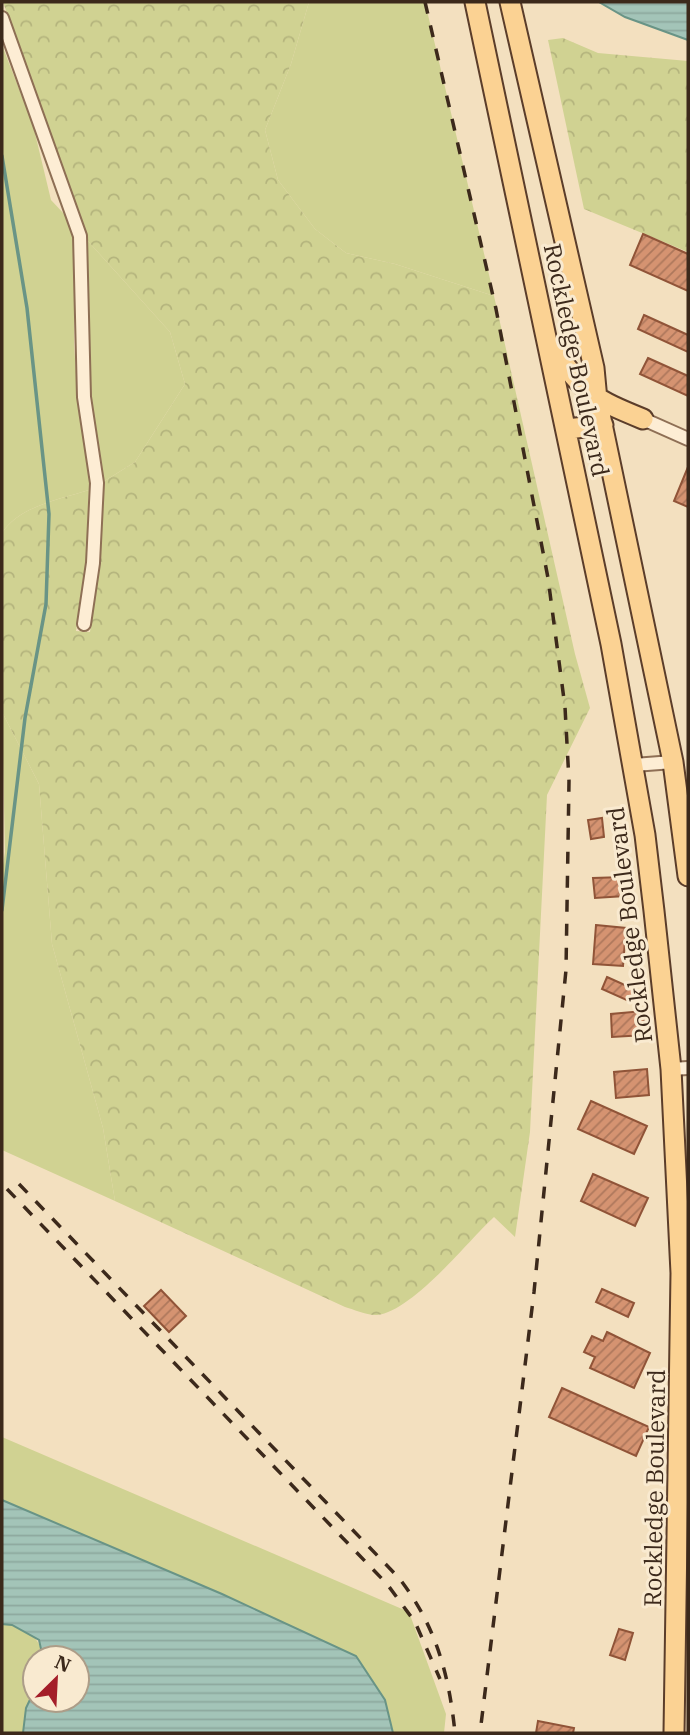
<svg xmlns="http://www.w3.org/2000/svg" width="690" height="1735" viewBox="0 0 690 1735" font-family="'IBM Plex Serif',serif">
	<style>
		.grass { fill: #d0d292 }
		.forest { fill: url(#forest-crowns) }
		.water { fill: url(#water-rules); stroke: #699486; stroke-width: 2 }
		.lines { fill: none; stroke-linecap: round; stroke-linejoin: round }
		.stream { stroke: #699486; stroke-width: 3.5 }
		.building { fill: url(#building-hatch); stroke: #905438; stroke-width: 2 }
		.street-casing { stroke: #8e6f55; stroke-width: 16 }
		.primary-casing { stroke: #5b3d2a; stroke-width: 23 }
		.street { stroke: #fdedd4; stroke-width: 12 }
		.primary { stroke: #fbd293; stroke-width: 19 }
		.rail { stroke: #3c291b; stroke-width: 3.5; stroke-dasharray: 12 12; stroke-linecap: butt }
		.labels { text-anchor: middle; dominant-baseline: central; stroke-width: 6; stroke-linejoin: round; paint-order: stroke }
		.street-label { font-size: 24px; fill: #3c291b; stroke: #f9ead0 }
	</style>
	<defs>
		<pattern id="forest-crowns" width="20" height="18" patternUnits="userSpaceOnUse" patternTransform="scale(1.75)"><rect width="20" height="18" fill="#d0d292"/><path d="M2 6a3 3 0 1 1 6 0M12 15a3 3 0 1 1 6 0" fill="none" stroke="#b4b47d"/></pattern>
		<pattern id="water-rules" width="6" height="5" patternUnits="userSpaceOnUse" patternTransform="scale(1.75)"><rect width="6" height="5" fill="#a3c4b8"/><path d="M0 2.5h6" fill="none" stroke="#8da89e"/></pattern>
		<pattern id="building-hatch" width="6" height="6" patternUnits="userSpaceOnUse" patternTransform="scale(1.75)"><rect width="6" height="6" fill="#d59371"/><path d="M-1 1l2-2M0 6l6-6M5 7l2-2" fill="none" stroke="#ae785c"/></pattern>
	</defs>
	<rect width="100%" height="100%" fill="#f3e0bf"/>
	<!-- grass -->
	<path class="grass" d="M 309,2 L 425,2 L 494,296 L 395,264 L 346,253 L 315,229 L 278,180 L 265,130 L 291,64 Z
		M 2,45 L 33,125 L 51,200 L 66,216 L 74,238 L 74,346 L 78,398 L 90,484 L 89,490 C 61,499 19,506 2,533 Z
		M 87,240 L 170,332 L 185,384 L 135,462 L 103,482 L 91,395 Z
		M 2,712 L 39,784 L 52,944 L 103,1128 L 115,1201 L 2,1150 L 2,872 L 5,852 Z
		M 2,1437 L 409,1612 L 446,1714 L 444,1733 L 393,1733 L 385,1700 L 356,1656 L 222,1594 L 2,1500 Z
		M 2,1624 C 23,1625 41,1636 43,1658 L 35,1658 L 35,1689 L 26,1708 L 23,1733 L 2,1733 Z"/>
	<!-- forest -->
	<path class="forest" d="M 3,2 L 309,2 L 291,64 L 265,130 L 278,180 L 315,229 L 346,253 L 395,264 L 494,296 L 575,654 L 590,708 L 547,795 L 530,1132 L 515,1237 L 494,1217 C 467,1242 413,1311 377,1315 C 368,1316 353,1309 345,1307 L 115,1201 L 103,1128 L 52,944 L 39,784 L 2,712 L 2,533 C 19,506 61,499 89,490 L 86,563 L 76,631 L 90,632 L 99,563 L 103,482 L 135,462 L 185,384 L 170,332 L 87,240 Z
		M 563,38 L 598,53 L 688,61 L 688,252 L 584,209 L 548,40 Z"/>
	<!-- water -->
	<path class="water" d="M 599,2 L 688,2 L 688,40 L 625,17 Z
		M 2,1500 L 222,1594 L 356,1656 L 385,1700 L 393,1733 L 23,1733 L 26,1708 L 35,1689 L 35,1700 L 77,1700 L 77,1658 L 43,1658 L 39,1640 L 12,1625 L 2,1624 Z"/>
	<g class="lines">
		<!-- stream -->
		<path class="stream" d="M 2,156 L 27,308 L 49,514 L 46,604 L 25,718 L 2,910"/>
	</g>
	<!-- building -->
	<path class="building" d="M 643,234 L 688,254 L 688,291 L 630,265 Z
		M 644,315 L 688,335 L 688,352 L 638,329 Z
		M 648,358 L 688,376 L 688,396 L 640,374 Z
		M 688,467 L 688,507 L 674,501 Z
		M 602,818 L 604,837 L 591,839 L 588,820 Z
		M 624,877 L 625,896 L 595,898 L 593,878 Z
		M 596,925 L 626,928 L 623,966 L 593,964 Z
		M 607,977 L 636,990 L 631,1002 L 602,989 Z
		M 643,1011 L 645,1035 L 612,1037 L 611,1014 Z
		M 647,1069 L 649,1095 L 616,1098 L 614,1072 Z
		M 591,1101 L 647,1126 L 634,1154 L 578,1129 Z
		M 593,1174 L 648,1198 L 635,1226 L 581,1201 Z
		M 602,1289 L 634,1303 L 628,1317 L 596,1302 Z
		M 161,1290 L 186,1316 L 169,1332 L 144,1306 Z
		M 607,1332 L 650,1353 L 634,1388 L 590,1368 L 595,1357 L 584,1352 L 592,1336 L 603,1341 Z
		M 562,1388 L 649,1427 L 636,1456 L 549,1417 Z
		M 619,1629 L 633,1633 L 625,1660 L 610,1655 Z
		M 538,1721 L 574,1728 L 573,1733 L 536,1733 Z"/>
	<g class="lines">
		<!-- street casing -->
		<g class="street-casing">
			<path id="street" d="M 2,18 L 80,236 L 84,397 L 97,483 L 93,563 L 84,624
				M 643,419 L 688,439
				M 634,765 L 673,762
				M 671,1069 L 688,1068"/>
		</g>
		<!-- primary casing -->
		<g class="primary-casing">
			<path id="primary" d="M 475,2 L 611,644 L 645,835 L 654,911 L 671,1069 L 681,1273 L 674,1733
				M 510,2 L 594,368 L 597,400 L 673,762 L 688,876
				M 554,350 C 585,394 594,399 643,419
				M 567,429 L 603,425"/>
		</g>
		<!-- street -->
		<use href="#street" class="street"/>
		<!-- primary -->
		<use href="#primary" class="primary"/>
		<!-- rail -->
		<path class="rail" d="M 425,2 L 496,309 L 548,578 L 565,707 L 569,781 L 566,970 L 534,1292 L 480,1733
			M 19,1184 L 399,1578 C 436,1626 449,1674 455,1733
			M 7,1189 L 387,1584 L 415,1622 L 440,1679"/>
	</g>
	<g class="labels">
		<!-- street labels -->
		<g class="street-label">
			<text transform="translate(577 360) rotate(78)">Rockledge Boulevard</text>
			<text transform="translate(629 925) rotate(-97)">Rockledge Boulevard</text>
			<text transform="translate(654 1488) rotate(-89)">Rockledge Boulevard</text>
		</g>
	</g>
	<!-- border -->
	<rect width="690" height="1735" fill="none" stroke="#3c291b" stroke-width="7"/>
	<!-- north arrow -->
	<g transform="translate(56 1679) rotate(24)"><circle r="33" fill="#f9ead0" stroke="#ad9d88" stroke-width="2"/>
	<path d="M0-5L12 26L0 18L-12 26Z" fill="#a41e29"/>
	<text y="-10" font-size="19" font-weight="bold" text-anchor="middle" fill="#3c291b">N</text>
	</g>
</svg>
